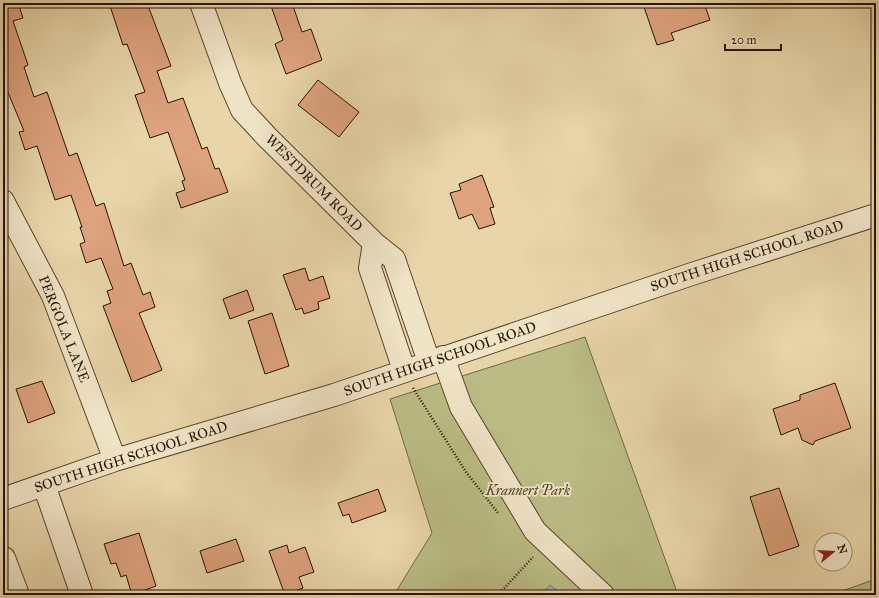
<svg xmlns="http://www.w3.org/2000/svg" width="879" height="598" viewBox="0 0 879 598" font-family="'IM FELL Great Primer',serif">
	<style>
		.green { fill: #bbbc85; stroke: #726842 }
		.water { fill: #97b9a8; stroke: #6b7765 }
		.building { fill: #dda27e; stroke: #2a1300 }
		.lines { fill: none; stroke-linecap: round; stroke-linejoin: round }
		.minor-casing { stroke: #5a442a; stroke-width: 24 }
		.path { stroke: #2a1300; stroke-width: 2.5; stroke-dasharray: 1 2; stroke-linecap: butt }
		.minor { stroke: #f0e4c7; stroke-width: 22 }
		.labels { text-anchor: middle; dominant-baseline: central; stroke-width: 3.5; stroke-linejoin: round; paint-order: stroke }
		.street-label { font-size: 14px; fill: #2a1300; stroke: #f0e4c7 }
		.park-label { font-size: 14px; font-style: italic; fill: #564628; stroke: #f0e4c7 }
	</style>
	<rect width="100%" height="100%" fill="#e8d5a9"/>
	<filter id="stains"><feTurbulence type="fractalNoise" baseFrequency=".005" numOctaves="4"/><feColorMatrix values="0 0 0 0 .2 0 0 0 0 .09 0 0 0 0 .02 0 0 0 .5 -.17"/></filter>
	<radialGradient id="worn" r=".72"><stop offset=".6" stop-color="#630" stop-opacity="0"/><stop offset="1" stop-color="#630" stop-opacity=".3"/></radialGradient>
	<!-- green -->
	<path class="green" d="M 585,337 L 678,595 L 394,595 L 432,533 L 390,399 Z
		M 876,579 L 876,595 L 831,595 Z"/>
	<!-- water -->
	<path class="water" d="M 550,585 L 563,595 L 541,595 Z"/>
	<!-- building -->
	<path class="building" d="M 3,3 L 18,3 L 23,18 L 13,21 L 28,65 L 24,67 L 34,97 L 47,92 L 69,156 L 77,153 L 96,206 L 104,203 L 124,266 L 131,263 L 143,295 L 150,292 L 155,307 L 139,313 L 162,370 L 132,382 L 103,306 L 111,303 L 107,291 L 113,289 L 101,258 L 86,263 L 80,244 L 85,242 L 80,227 L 82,227 L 71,195 L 55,200 L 37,146 L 25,150 L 19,132 L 24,131 L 7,90 L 3,92 Z
		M 109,3 L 147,3 L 171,66 L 157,71 L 168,103 L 183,98 L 202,149 L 207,147 L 215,169 L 219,168 L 228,192 L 181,208 L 176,193 L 185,190 L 182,181 L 185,180 L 168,132 L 150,138 L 135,95 L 145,92 L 127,44 L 123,45 Z
		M 270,3 L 292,3 L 302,32 L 311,29 L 322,60 L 286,74 L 275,44 L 283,40 Z
		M 656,3 L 704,3 L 710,20 L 671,33 L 674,40 L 657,45 L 644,7 Z
		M 318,80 L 359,112 L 339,137 L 298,105 Z
		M 482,175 L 494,207 L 490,208 L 495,224 L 479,229 L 472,214 L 459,219 L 450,193 L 461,190 L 459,184 Z
		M 305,268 L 309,281 L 323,276 L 330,298 L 318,302 L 319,309 L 304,314 L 302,308 L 296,310 L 283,275 Z
		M 247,290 L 254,310 L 230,319 L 223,299 Z
		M 272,313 L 289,366 L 265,374 L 248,321 Z
		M 42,381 L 55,413 L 28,423 L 16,389 Z
		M 835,383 L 851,428 L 815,441 L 813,445 L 802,440 L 798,428 L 781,435 L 773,409 L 800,400 L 800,395 Z
		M 779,488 L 799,546 L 769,556 L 750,497 Z
		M 378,489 L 386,511 L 352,523 L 349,514 L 343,516 L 338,503 Z
		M 139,533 L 156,586 L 132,595 L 126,575 L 121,577 L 116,563 L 111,564 L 104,544 Z
		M 236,539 L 244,561 L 207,573 L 200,551 Z
		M 287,545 L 289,553 L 305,547 L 314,572 L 299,577 L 303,588 L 285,595 L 269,551 Z"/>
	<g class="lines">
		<!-- minor casing -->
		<g class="minor-casing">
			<path id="minor" d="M 201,3 L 230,83 L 242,110 L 267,137 L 374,243 L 394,259 L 429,362
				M 3,201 L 53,296 L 115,460
				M 374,243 L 370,268 L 404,370
				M 443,357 L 461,407 L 535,531 L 603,595
				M 44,485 L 82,595
				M 3,499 L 115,460 L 334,395 L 692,274 L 876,215
				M 4,558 L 18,595"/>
		</g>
		<!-- path -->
		<path class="path" d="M 413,388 L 466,472 L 498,513
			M 498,595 L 533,557"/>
		<!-- minor -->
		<use href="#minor" class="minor"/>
	</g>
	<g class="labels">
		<!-- street labels -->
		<g class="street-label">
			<text transform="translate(314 183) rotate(45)">WESTDRUM ROAD</text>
			<text transform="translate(747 256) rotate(-18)">SOUTH HIGH SCHOOL ROAD</text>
			<text transform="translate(64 329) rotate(68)">PERGOLA LANE</text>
			<text transform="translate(440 359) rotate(-19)">SOUTH HIGH SCHOOL ROAD</text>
			<text transform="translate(131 457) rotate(-18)">SOUTH HIGH SCHOOL ROAD</text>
		</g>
		<!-- park labels -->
		<g class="park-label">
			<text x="528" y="490">Krannert Park</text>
		</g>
	</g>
	<!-- margin -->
	<rect width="879" height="598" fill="none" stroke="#e8d5a9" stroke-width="16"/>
	<rect x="4" y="4" width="871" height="590" fill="none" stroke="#2a1300" stroke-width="2"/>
	<rect x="8" y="8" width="863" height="582" fill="none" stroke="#2a1300"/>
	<!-- north arrow -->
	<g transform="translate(833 552) rotate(72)"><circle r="19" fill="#f0e4c7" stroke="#a19077"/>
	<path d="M0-3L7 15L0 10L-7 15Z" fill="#8f2418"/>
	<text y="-6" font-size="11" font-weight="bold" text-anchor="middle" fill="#2a1300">N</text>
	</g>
	<!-- scale -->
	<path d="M725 44v6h56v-6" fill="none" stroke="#2a1300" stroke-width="2"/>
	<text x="731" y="44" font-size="12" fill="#2a1300" stroke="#f0e4c7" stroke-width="3" paint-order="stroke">20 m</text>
	<rect width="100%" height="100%" filter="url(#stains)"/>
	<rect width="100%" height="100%" fill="url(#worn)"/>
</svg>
